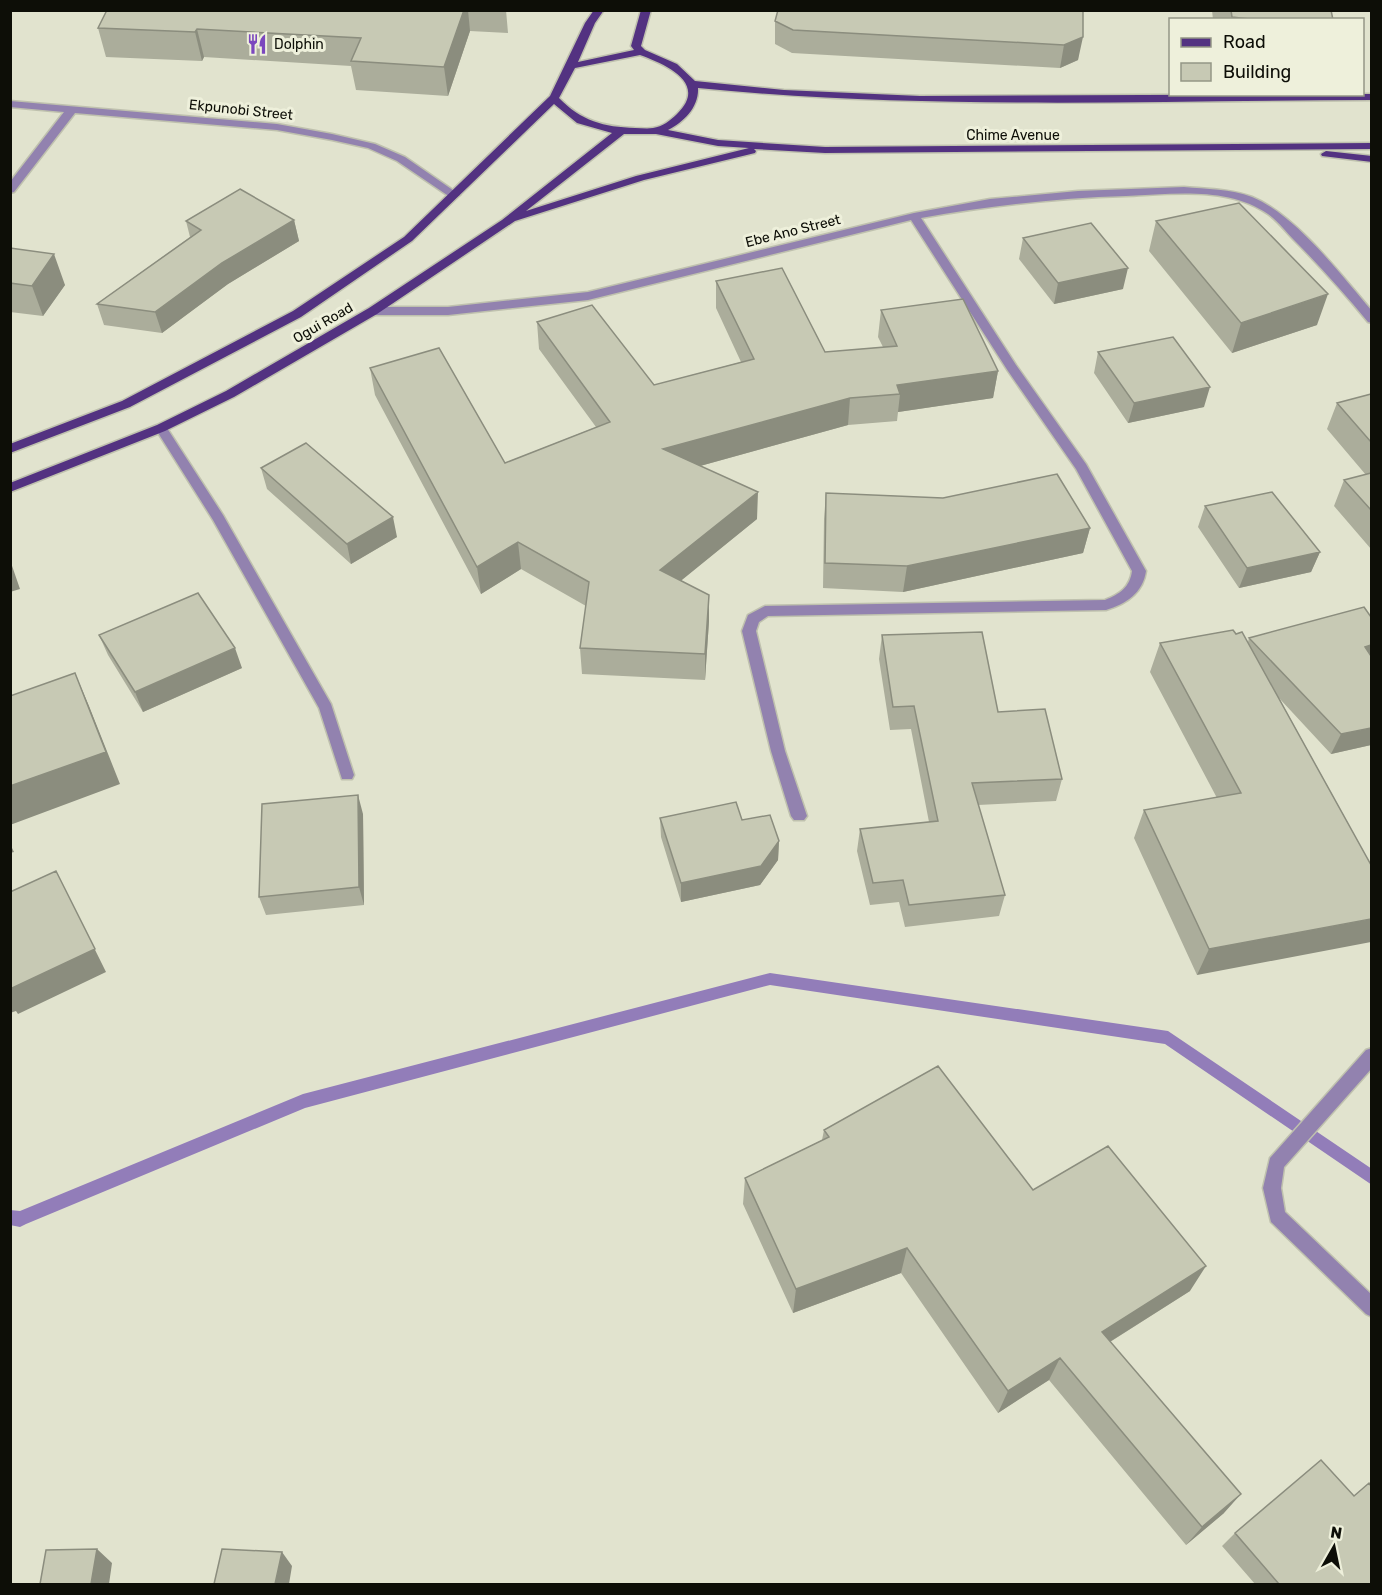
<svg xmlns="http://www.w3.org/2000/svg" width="1382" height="1595" viewBox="0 0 1382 1595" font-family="Rubik,sans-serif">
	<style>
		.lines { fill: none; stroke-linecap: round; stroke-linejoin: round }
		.stream { fill: #927db9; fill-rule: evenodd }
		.street-casing { stroke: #bfc1ae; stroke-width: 3 }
		.primary-casing { stroke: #bfc1ae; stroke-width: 3 }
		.street { fill: #9282af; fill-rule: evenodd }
		.primary { fill: #533281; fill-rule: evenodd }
		.wall { fill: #abad9b }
		.shaded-wall { fill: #8b8d7e }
		.building { fill: #c7c9b4; stroke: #8b8d7e; stroke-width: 1.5 }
		.labels { text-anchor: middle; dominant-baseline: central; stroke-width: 6; stroke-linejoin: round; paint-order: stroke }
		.far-poi-label { font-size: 14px; fill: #0d0e07; stroke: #eef0db; text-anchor: start }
		.far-street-label { font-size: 14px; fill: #0d0e07; stroke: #eef0db }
	</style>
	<rect width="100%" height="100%" fill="#e1e3ce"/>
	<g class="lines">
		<!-- stream -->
		<path class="stream" d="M 770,973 L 1168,1031 L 1372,1169 L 1372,1185 L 1165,1044 L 770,985 L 305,1108 L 26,1224 L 20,1227 L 10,1225 L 10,1210 L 20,1211 L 303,1094 Z"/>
		<!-- street casing -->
		<g class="street-casing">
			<path id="street" d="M 10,101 L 277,124 L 332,134 L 375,144 L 405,157 L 460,195 L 454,198 L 450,197 L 397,161 L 368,148 L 332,140 L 277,130 L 75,113 L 14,192 L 10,193 L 10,182 L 64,112 L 10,107 Z
				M 1184,187 C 1206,189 1231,189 1252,197 C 1296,215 1341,275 1372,311 L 1372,323 L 1368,322 C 1344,293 1320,266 1294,240 C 1286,232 1278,221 1268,214 C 1228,186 1172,194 1126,196 C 1056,198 989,206 921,218 L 1016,365 L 1086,464 L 1146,571 C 1143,593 1126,604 1106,610 L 768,616 L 759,622 L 756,631 L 785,751 L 807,816 L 804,820 L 794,820 L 791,816 L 771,751 L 742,631 L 748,615 L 765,606 L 1105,600 C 1120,594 1130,587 1132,571 L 1076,469 L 1008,371 L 911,220 L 588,300 L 448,315 L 373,315 L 367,311 L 373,307 L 448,307 L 588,292 L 914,213 L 990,199 L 1078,191 Z
				M 161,424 L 165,425 L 223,515 L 331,704 L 354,775 L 352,779 L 342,779 L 319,708 L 213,520 L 155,428 Z
				M 1372,1048 L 1372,1068 L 1284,1167 L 1281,1188 L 1285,1212 L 1372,1295 L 1372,1317 L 1366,1314 L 1271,1222 L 1263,1188 L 1270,1158 L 1366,1050 Z"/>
		</g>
		<!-- primary casing -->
		<g class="primary-casing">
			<path id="primary" d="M 594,10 L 604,10 L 595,23 L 578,62 L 634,50 L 631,46 L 641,10 L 651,10 L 641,46 L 645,50 L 677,64 L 695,81 L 784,90 L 920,96 L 1372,94 L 1372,100 C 1147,101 921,110 698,88 C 699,107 684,122 668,130 L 718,140 L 825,147 L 1372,143 L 1372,149 L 825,153 L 754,149 L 756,151 L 755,153 L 644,180 L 515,221 L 377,314 L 234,397 L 165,431 L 10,492 L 10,483 L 157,425 L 226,391 L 369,308 L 502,220 L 612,133 L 577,123 L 554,104 L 412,241 L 301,317 L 130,407 L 10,453 L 10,444 L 122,401 L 293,311 L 404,237 L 550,96 L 585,23 ZM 640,55 C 665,64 709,83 677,114 C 671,120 662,127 653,128 C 647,129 641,128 635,128 C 604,127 581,121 559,98 L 575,68 ZM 624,134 L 656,134 L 718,146 L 749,148 L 636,176 L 526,211 Z
				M 1326,151 L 1372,156 L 1372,162 L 1322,156 L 1321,154 Z"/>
		</g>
		<!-- street -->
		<use href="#street" class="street"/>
		<!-- primary -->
		<use href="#primary" class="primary"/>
	</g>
	<!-- wall -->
	<path class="wall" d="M 107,10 L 506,10 L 508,33 L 470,31 L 448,96 L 356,90 L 351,66 L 204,57 L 202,61 L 106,57 L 98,28 Z
		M 1083,10 L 1078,60 L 1060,68 L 792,53 L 775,44 L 775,21 Z
		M 1212,10 L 1331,10 L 1333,20 L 1213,20 Z
		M 294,220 L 299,241 L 228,284 L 162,333 L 104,325 L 97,304 L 190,237 L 186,221 Z
		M 1156,221 L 1317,325 L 1232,353 L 1149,251 Z
		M 1023,238 L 1123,289 L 1054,304 L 1019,259 Z
		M 10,248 L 65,285 L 43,316 L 10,312 Z
		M 716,281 L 825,352 L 883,347 L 878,337 L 881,310 L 998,371 L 993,398 L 898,412 L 897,421 L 848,425 L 700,466 L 757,519 L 681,580 L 709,621 L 705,680 L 582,674 L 580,648 L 586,606 L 521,569 L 481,594 L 375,395 L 370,368 L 505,463 L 596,427 L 539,349 L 537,322 L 654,385 L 741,362 L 716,308 Z
		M 1098,352 L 1204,407 L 1128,423 L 1094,373 Z
		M 1371,394 L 1371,549 L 1334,506 L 1344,480 L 1366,475 L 1327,429 L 1337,403 Z
		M 261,468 L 397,537 L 351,564 L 267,489 Z
		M 826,493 L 1090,528 L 1083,553 L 903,592 L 823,588 L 824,519 Z
		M 1205,506 L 1320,552 L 1311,572 L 1239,588 L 1198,527 Z
		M 1236,634 L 1248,642 L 1249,638 L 1371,745 L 1331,754 L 1279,698 L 1371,865 L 1197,975 L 1134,838 L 1144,810 L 1217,798 L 1150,672 L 1160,643 Z
		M 99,635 L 242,668 L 143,712 L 108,655 Z
		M 882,635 L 998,712 L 1062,779 L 1056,801 L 978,805 L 1005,895 L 999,916 L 905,927 L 899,902 L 870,905 L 857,851 L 860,829 L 929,822 L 911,729 L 890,730 L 879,659 Z
		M 363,814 L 364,905 L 266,915 L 259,897 Z
		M 660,818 L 742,820 L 779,841 L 778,860 L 760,885 L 681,902 L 661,837 Z
		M 824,1130 L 1033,1190 L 1190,1291 L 1110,1342 L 1224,1513 L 1186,1545 L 1049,1380 L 998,1413 L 901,1273 L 793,1313 L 743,1204 L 745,1178 L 822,1140 Z
		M 1354,1496 L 1371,1584 L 1255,1584 L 1222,1546 L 1235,1533 Z"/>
	<!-- shaded-wall -->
	<path class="shaded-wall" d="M 464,10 L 468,10 L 470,31 L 448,96 L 444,67 Z
		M 197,29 L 204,57 L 202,61 L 195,32 Z
		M 1083,37 L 1078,60 L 1060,68 L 1064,45 Z
		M 294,220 L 299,241 L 228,284 L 162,333 L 155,312 L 222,263 Z
		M 54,254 L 65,285 L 43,316 L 32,286 Z
		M 1128,268 L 1123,289 L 1054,304 L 1058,283 Z
		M 1328,294 L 1317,325 L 1232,353 L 1241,323 Z
		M 998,371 L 993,398 L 898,412 L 900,394 L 897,385 Z
		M 1210,387 L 1204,407 L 1128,423 L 1134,403 Z
		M 850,398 L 848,425 L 664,476 L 663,449 Z
		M 758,492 L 757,519 L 661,597 L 660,570 Z
		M 393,517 L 397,537 L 351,564 L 347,544 Z
		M 1090,528 L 1083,553 L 903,592 L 907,566 Z
		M 518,542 L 521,569 L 481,594 L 477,567 Z
		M 1320,552 L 1311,572 L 1239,588 L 1247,568 Z
		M 10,560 L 20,589 L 10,592 Z
		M 709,595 L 709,621 L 705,680 L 705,654 Z
		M 1371,645 L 1371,663 L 1365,647 Z
		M 235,648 L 242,668 L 143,712 L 135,692 Z
		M 75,673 L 89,706 L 120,784 L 10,825 L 10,786 Z
		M 1371,728 L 1371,745 L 1331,754 L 1341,734 Z
		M 358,795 L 363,814 L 364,905 L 359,887 Z
		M 779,841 L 778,860 L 760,885 L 681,902 L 681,883 Z
		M 10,844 L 14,852 L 10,853 Z
		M 56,871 L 106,972 L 18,1014 L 16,1011 L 10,1013 L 10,989 Z
		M 1371,919 L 1371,942 L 1197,975 L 1209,949 Z
		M 907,1248 L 901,1273 L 793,1313 L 796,1289 Z
		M 1206,1266 L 1190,1291 L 1089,1355 L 1102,1332 Z
		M 1060,1358 L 1049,1380 L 998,1413 L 1008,1391 Z
		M 1241,1494 L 1224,1513 L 1186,1545 L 1202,1527 Z
		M 97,1549 L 112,1563 L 109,1584 L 91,1584 Z
		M 282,1552 L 292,1566 L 289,1584 L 275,1584 Z"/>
	<!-- building -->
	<path class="building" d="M 107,10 L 464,10 L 444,67 L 351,61 L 361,38 L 197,29 L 195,32 L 98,28 Z
		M 778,10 L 1083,10 L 1083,37 L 1064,45 L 793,30 L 775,21 Z
		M 1231,10 L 1331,10 L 1333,20 L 1258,20 L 1232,17 Z
		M 240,189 L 294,220 L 222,263 L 155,312 L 97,304 L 201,230 L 186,221 Z
		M 1239,203 L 1328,294 L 1241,323 L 1156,221 Z
		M 1091,223 L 1128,268 L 1058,283 L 1023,238 Z
		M 10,248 L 54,254 L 32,286 L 10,283 Z
		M 782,268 L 825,352 L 897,346 L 881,310 L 963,299 L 998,371 L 897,385 L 900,394 L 850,398 L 663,449 L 758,492 L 660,570 L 709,595 L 705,654 L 580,648 L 589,582 L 518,542 L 477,567 L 370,368 L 439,348 L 505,463 L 610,422 L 537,322 L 592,305 L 654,385 L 754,359 L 716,281 Z
		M 1173,337 L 1210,387 L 1134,403 L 1098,352 Z
		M 1371,394 L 1371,442 L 1337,403 Z
		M 306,443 L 393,517 L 347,544 L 261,468 Z
		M 1371,473 L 1371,510 L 1344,480 Z
		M 1057,474 L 1090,528 L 907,566 L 825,563 L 826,493 L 943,498 Z
		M 1272,492 L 1320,552 L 1247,568 L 1205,506 Z
		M 198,593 L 235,648 L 135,692 L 99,635 Z
		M 1364,607 L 1371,617 L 1371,645 L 1365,647 L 1371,656 L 1371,728 L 1341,734 L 1249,638 Z
		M 1233,630 L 1236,634 L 1242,632 L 1371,865 L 1371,919 L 1209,949 L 1144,810 L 1241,793 L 1160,643 Z
		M 982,632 L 998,712 L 1045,709 L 1062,779 L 972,783 L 1005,895 L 909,905 L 903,880 L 873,883 L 860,829 L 938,821 L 914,706 L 893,707 L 882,635 Z
		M 75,673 L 106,752 L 10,786 L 10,696 Z
		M 358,795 L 359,887 L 259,897 L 262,804 Z
		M 736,802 L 742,820 L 770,815 L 779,841 L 761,866 L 681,883 L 660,818 Z
		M 56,871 L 95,949 L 10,989 L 10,892 Z
		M 938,1066 L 1033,1190 L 1108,1146 L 1206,1266 L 1102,1332 L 1241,1494 L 1202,1527 L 1060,1358 L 1008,1391 L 907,1248 L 796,1289 L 745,1178 L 829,1137 L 824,1130 Z
		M 1321,1460 L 1354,1496 L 1369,1483 L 1371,1486 L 1371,1584 L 1279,1584 L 1235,1533 Z
		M 97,1549 L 91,1584 L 40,1584 L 46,1550 Z
		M 222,1549 L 282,1552 L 275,1584 L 214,1584 Z"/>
	<!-- icons -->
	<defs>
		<g id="restaurant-bare" transform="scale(1.62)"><path d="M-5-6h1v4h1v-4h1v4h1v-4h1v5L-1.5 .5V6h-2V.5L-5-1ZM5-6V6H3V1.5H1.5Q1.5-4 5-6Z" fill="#7b47be" stroke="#eef0db" stroke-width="2.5" paint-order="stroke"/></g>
	</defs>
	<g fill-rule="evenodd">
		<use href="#restaurant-bare" x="257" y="44"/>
	</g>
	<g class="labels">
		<!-- far-poi labels -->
		<g class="far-poi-label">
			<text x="274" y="44">Dolphin</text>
		</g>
		<!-- far-street labels -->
		<g class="far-street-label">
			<text transform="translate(241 110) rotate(6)">Ekpunobi Street</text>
			<text x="1013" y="135">Chime Avenue</text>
			<text transform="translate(793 231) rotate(-14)">Ebe Ano Street</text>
			<text transform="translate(323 323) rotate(-30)">Ogui Road</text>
		</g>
	</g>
	<!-- border -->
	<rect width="1382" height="1595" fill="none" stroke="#0d0e07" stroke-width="24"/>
	<!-- legend -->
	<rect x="1169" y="18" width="195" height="78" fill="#eef0db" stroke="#949686" stroke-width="1.5"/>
	<rect x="1181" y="38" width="30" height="9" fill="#533281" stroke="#949686" stroke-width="1.5"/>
	<text x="1223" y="48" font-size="18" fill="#0d0e07">Road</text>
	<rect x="1181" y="63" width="30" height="18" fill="#c7c9b4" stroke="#949686" stroke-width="1.5"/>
	<text x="1223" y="78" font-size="18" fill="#0d0e07">Building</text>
	<!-- north arrow -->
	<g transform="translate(1334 1547) rotate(9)" stroke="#eef0db" stroke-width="4.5" paint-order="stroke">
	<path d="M0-4.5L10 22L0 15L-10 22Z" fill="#0d0e07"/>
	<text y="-9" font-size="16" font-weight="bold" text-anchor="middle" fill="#0d0e07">N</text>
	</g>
</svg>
